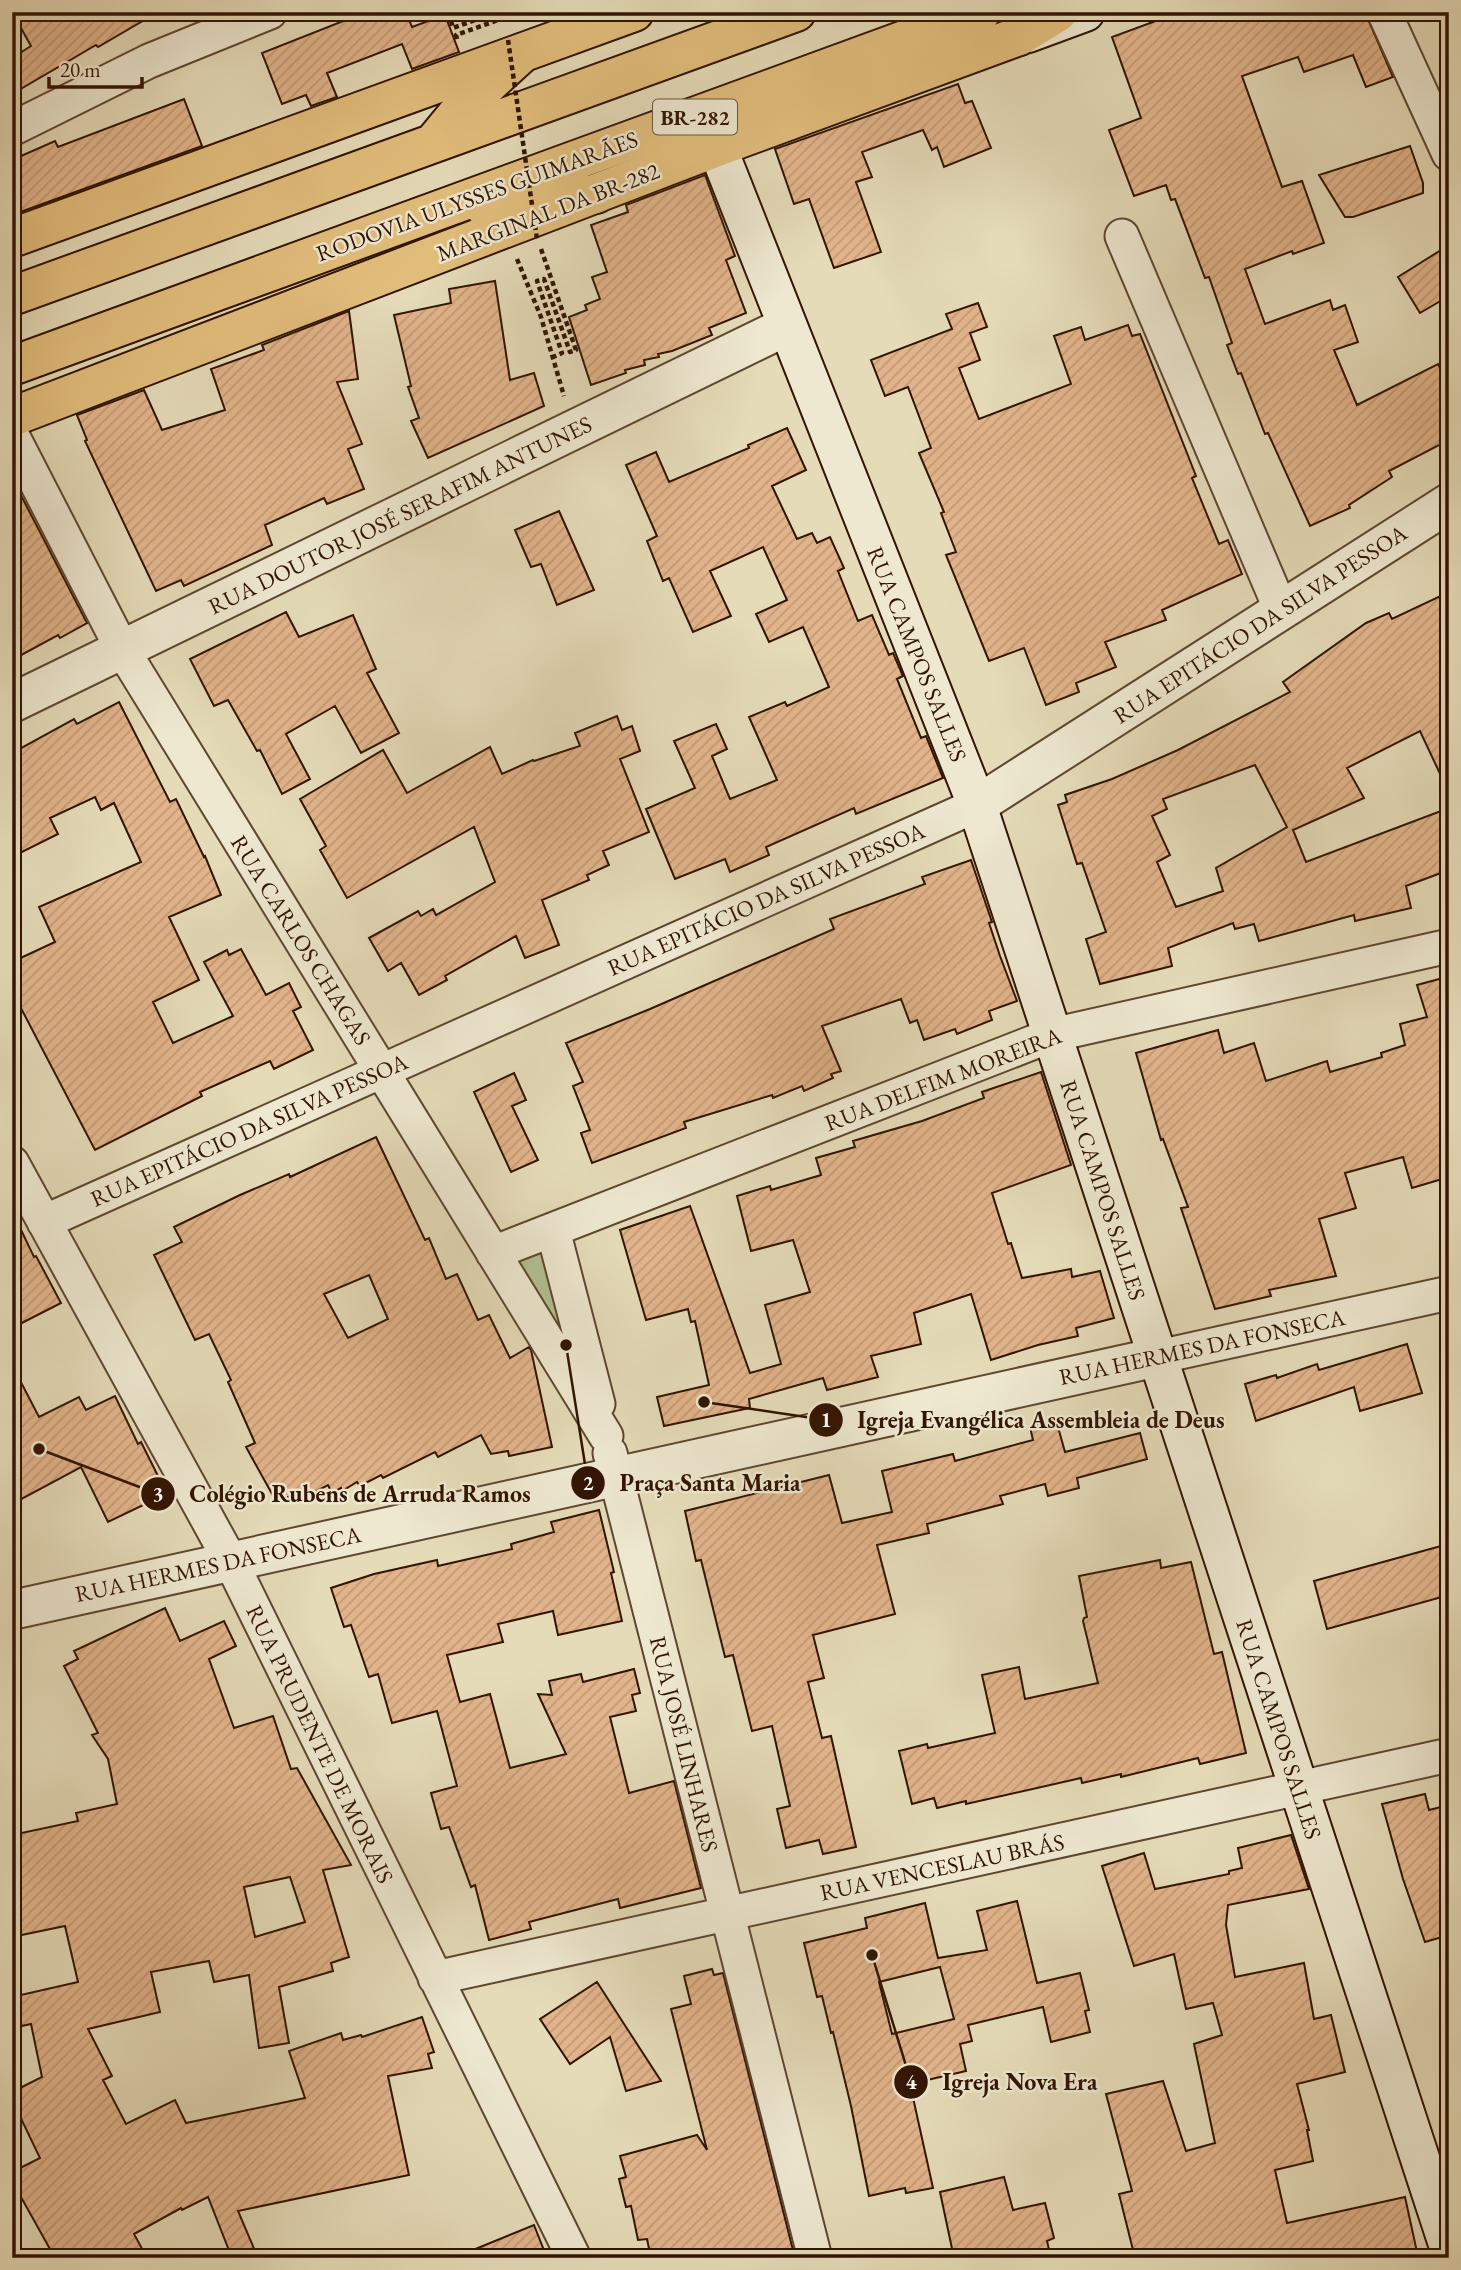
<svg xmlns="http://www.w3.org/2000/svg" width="1461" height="2270" viewBox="0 0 1461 2270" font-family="'EB Garamond',serif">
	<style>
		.green { fill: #b1c192; stroke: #716a4a; stroke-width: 2 }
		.building { fill: url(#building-hatch); stroke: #311402; stroke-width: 2; fill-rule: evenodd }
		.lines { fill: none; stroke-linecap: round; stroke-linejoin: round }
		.minor-casing { stroke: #5e4630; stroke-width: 37 }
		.tertiary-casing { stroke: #5e4630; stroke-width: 42 }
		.secondary-casing { stroke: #311402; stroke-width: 42 }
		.primary-casing { stroke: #311402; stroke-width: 42 }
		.trunk-casing { stroke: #311402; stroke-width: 42 }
		.path { stroke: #311402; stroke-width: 4.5; stroke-dasharray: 5 3.5; stroke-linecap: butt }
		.minor { stroke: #eee8d1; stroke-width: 33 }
		.tertiary { stroke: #eee8d1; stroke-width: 38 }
		.secondary { stroke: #eee8d1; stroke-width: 38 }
		.primary { stroke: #e2be7c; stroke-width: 38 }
		.trunk { stroke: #e2be7c; stroke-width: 38 }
		.path-bridge { stroke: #311402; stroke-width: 4.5; stroke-dasharray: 5 3.5; stroke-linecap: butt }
		.labels { text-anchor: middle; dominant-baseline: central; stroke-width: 5; stroke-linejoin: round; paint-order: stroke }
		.shield { fill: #eee8d1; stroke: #6a5440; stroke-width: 2 }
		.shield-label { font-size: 21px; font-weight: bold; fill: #311402 }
		.street-label { font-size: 23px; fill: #311402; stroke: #eee8d1 }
		.leader { fill: none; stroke: #311402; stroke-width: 2.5 }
		.callout-dot { fill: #311402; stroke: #eee8d1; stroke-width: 2.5 }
		.mark-label { font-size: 21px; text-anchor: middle; font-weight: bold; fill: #fff }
		.callout-label { font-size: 24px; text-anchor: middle; font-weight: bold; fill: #311402; stroke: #eee8d1; stroke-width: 5; stroke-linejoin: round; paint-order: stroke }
	</style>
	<defs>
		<pattern id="building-hatch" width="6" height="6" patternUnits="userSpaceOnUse" patternTransform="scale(1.75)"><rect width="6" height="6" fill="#e2b48b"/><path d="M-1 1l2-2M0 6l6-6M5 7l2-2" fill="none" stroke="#c29a76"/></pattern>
	</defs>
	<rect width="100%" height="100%" fill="#e5dbb8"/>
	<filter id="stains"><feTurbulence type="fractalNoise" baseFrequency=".00286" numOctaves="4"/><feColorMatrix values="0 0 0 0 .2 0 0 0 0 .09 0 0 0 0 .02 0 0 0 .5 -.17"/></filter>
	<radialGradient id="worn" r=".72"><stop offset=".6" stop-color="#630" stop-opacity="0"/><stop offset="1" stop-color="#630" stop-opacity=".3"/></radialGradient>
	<!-- green -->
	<path class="green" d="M 553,1230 L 606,1436 L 493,1253 Z"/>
	<!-- building -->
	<path class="building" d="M 12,12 L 158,12 L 98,47 L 96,45 L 12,94 L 12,58 L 31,46 Z
		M 366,12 L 406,12 L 412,27 L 445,15 L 459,52 L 412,69 L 402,44 L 327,73 L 337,97 L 311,106 L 306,95 L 282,104 L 262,53 Z
		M 1180,12 L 1365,12 L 1393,77 L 1366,87 L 1353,55 L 1304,72 L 1298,57 L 1242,76 L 1282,187 L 1302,181 L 1324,243 L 1293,254 L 1292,251 L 1245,269 L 1265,324 L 1330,300 L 1333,310 L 1345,305 L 1358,342 L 1334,350 L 1357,405 L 1438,364 L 1449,385 L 1449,440 L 1389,471 L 1392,477 L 1349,505 L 1350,508 L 1310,526 L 1268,433 L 1265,434 L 1241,373 L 1238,374 L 1227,345 L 1232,343 L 1209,277 L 1205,278 L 1175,199 L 1171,200 L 1166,185 L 1134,196 L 1109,130 L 1141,118 L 1112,37 Z
		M 958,84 L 965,103 L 972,101 L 991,148 L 944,167 L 937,147 L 932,150 L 923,130 L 862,152 L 872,177 L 856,182 L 881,252 L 834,268 L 809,199 L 794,204 L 775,149 Z
		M 184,99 L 202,146 L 12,215 L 12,160 L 55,141 L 58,147 Z
		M 1410,146 L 1423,183 L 1423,193 L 1353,217 L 1345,217 L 1319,175 Z
		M 705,175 L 735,256 L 726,260 L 746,313 L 709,328 L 712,335 L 672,351 L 658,354 L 659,357 L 644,360 L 645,365 L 625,370 L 626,373 L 591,385 L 569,317 L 587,310 L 585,305 L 600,299 L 592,277 L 607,272 L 591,225 L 628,212 L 626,205 Z
		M 1449,245 L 1449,296 L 1420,313 L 1398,277 Z
		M 495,281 L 510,380 L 534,373 L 544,406 L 428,458 L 411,421 L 419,418 L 408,387 L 411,386 L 394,315 L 451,303 L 449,289 Z
		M 978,303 L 987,327 L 970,333 L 980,360 L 959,368 L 979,419 L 1071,384 L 1054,336 L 1081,327 L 1085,340 L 1128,325 L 1132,336 L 1140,334 L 1196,476 L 1192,478 L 1219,544 L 1228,540 L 1242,574 L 1162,610 L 1166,620 L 1105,642 L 1116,667 L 1076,683 L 1079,692 L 1046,705 L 1024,648 L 989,661 L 946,555 L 956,552 L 941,513 L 944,512 L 919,453 L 931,448 L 908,387 L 885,396 L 871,360 L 952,329 L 946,314 Z
		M 349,311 L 358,379 L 337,382 L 362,444 L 348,449 L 364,489 L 327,504 L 324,498 L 265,525 L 272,545 L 184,586 L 181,580 L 156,591 L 85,441 L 87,440 L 77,415 L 144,390 L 162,430 L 225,410 L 211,369 L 264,350 L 262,345 Z
		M 787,428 L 806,470 L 772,486 L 797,539 L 812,533 L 817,543 L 830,537 L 844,568 L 838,571 L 858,621 L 872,615 L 889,655 L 893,653 L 903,676 L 897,679 L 921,738 L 926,736 L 943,778 L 856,814 L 854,808 L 766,847 L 769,855 L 730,872 L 725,859 L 675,879 L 646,809 L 695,788 L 674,741 L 716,724 L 727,749 L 712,756 L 730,799 L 777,780 L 749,717 L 785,702 L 787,706 L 829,687 L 803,627 L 769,642 L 756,614 L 787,600 L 763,547 L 710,571 L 731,616 L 693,632 L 669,578 L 663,581 L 647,541 L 657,536 L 626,465 L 656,452 L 669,482 L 749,448 L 748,445 Z
		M 12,478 L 87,623 L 60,638 L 58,635 L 12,660 Z
		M 559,511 L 594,590 L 557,605 L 541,564 L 531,567 L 515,530 Z
		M 1449,592 L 1449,793 L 1420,731 L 1347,768 L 1364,798 L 1293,830 L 1306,862 L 1449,808 L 1449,870 L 1406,886 L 1411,908 L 1355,921 L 1354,915 L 1259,941 L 1254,924 L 1235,929 L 1233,923 L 1168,948 L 1172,966 L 1100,984 L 1086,939 L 1106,932 L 1082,863 L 1077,864 L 1058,805 L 1067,802 L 1065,795 L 1112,779 L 1178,750 L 1290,692 L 1283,682 L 1366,623 L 1389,613 L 1392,619 ZM 1255,765 L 1287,827 L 1216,868 L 1223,891 L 1176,907 L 1157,862 L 1170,855 L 1152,816 L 1167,809 L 1163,799 Z
		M 286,612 L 299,637 L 353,615 L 376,669 L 367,673 L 399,733 L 361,753 L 335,706 L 286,734 L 310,779 L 282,794 L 260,750 L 257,751 L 228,700 L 214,706 L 190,659 Z
		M 119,702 L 170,802 L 176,799 L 204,857 L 205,856 L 221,895 L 169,917 L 199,980 L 153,1002 L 173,1043 L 233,1016 L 204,962 L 227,950 L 229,955 L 241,949 L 266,995 L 289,983 L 301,1007 L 293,1011 L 313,1050 L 274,1069 L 270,1061 L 200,1092 L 202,1096 L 95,1150 L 12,991 L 12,962 L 55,942 L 39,907 L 141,862 L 114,803 L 101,810 L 95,797 L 50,818 L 58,834 L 12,857 L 12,753 L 74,719 L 77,724 Z
		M 617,716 L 622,730 L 632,726 L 640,751 L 620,759 L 649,832 L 603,851 L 609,865 L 587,875 L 589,880 L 542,900 L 559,945 L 525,958 L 516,936 L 445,976 L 447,980 L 419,995 L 401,963 L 388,971 L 369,938 L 418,911 L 421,916 L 433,909 L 436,915 L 495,882 L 474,827 L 347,898 L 320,850 L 326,846 L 300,799 L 383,750 L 407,793 L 490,747 L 502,774 L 533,760 L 534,761 L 580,746 L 575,733 Z
		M 971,860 L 992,922 L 989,923 L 1000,956 L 1017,1001 L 989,1011 L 992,1020 L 957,1034 L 955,1029 L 924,1040 L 917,1020 L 910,1023 L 901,999 L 822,1026 L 841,1071 L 831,1074 L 833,1078 L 804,1091 L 802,1086 L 773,1098 L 772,1095 L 684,1122 L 686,1128 L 592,1163 L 581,1133 L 590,1130 L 573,1086 L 583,1082 L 566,1043 L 650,1009 L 834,929 L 830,919 L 925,884 L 922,877 Z
		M 1443,978 L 1449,995 L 1449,1177 L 1412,1188 L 1403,1157 L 1345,1173 L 1356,1208 L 1319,1219 L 1336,1276 L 1269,1290 L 1271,1296 L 1215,1309 L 1181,1208 L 1188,1207 L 1163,1139 L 1161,1140 L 1136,1053 L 1218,1030 L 1224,1053 L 1254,1043 L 1266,1081 L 1327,1061 L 1330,1072 L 1382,1057 L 1381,1053 L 1405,1045 L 1400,1024 L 1427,1017 L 1417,985 Z
		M 1041,1072 L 1071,1165 L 992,1193 L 1008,1244 L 1011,1243 L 1022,1278 L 1071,1269 L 1072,1277 L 1100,1271 L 1114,1318 L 1076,1328 L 1078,1336 L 1038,1345 L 991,1360 L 971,1294 L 914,1313 L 921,1344 L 871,1356 L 878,1377 L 827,1390 L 823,1378 L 749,1399 L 750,1408 L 664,1426 L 657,1397 L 709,1385 L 695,1321 L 691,1322 L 688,1309 L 646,1320 L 620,1230 L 690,1206 L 750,1373 L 781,1364 L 765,1305 L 810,1292 L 793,1240 L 751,1251 L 737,1196 L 770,1186 L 771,1190 L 821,1175 L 816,1158 L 855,1147 L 853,1141 L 922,1121 L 984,1098 L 982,1092 Z
		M 514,1073 L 526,1100 L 512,1106 L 538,1160 L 511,1172 L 474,1092 Z
		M 376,1137 L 425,1240 L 429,1238 L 446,1279 L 457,1274 L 478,1320 L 489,1315 L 510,1358 L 529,1347 L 531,1350 L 552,1447 L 509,1456 L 508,1451 L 491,1454 L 481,1435 L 438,1457 L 435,1452 L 383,1478 L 381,1475 L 360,1486 L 357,1482 L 342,1491 L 341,1488 L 332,1493 L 328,1485 L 303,1498 L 299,1491 L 277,1503 L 246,1447 L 255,1443 L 228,1382 L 231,1380 L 209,1334 L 195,1340 L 154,1255 L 182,1242 L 174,1227 L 240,1195 L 289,1174 L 290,1177 ZM 369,1275 L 388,1319 L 348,1338 L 324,1294 Z
		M 12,1211 L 34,1257 L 36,1256 L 61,1303 L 12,1328 Z
		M 1407,1344 L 1422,1393 L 1360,1411 L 1354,1387 L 1256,1421 L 1245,1384 L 1276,1375 L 1277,1378 L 1317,1364 L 1319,1370 Z
		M 12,1365 L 39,1417 L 79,1397 L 86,1410 L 115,1396 L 138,1444 L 141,1442 L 161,1482 L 156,1484 L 162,1496 L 108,1522 L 81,1467 L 12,1504 Z
		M 1056,1420 L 1065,1452 L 1140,1433 L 1147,1459 L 1077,1478 L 1079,1488 L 1048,1496 L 1045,1484 L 1000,1496 L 1003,1504 L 927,1524 L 929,1533 L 877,1545 L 895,1614 L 813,1635 L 824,1678 L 808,1682 L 822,1738 L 831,1736 L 856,1847 L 823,1854 L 819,1840 L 786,1848 L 777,1809 L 790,1806 L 772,1726 L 752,1731 L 733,1655 L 725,1657 L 701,1560 L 696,1561 L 685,1511 L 829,1475 L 842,1523 L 892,1512 L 882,1471 L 953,1454 L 955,1461 L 1033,1440 L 1030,1427 Z
		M 599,1510 L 614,1572 L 611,1573 L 622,1621 L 558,1635 L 553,1611 L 498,1624 L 503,1642 L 447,1655 L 460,1702 L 490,1694 L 510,1768 L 566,1754 L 538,1694 L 552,1695 L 549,1681 L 581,1674 L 583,1682 L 634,1669 L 640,1693 L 632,1695 L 636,1711 L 610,1717 L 629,1793 L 674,1781 L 701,1888 L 620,1908 L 618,1899 L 529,1922 L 531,1929 L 489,1940 L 475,1885 L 471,1887 L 449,1827 L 441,1829 L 431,1793 L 457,1786 L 437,1711 L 392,1723 L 378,1674 L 369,1677 L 351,1625 L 344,1627 L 331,1588 L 374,1574 L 437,1560 L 438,1566 L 512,1549 L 511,1544 L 554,1532 L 551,1522 Z
		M 1441,1546 L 1443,1553 L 1449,1551 L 1449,1595 L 1327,1629 L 1314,1581 Z
		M 1160,1560 L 1161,1568 L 1191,1562 L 1214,1654 L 1222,1652 L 1246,1753 L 1200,1764 L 1198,1758 L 1121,1777 L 1121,1774 L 1082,1783 L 1081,1778 L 966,1804 L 966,1801 L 937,1808 L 934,1798 L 912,1804 L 899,1751 L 927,1744 L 928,1748 L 995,1733 L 982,1675 L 1019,1667 L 1025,1699 L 1098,1683 L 1083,1621 L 1084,1618 L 1087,1617 L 1079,1576 Z
		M 165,1608 L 180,1641 L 224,1621 L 236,1646 L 209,1659 L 234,1728 L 273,1716 L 291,1769 L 297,1768 L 351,1865 L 323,1870 L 349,1957 L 331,1963 L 333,1971 L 279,1987 L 289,2043 L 259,2048 L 249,1975 L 214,1982 L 209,1961 L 151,1972 L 160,2012 L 88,2029 L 112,2076 L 103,2080 L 126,2124 L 175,2100 L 186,2123 L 305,2098 L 289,2051 L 341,2033 L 343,2040 L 361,2035 L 362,2037 L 422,2017 L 434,2052 L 428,2054 L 432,2068 L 388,2076 L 409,2175 L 238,2211 L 258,2258 L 232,2258 L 208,2197 L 182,2210 L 181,2208 L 134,2234 L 147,2258 L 55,2258 L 12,2181 L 12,2172 L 40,2158 L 13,2102 L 20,2098 L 16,2090 L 42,2077 L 31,2024 L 17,2027 L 12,1997 L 78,1982 L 65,1926 L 12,1937 L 12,1835 L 78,1821 L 76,1813 L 117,1804 L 108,1759 L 92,1735 L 98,1733 L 64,1666 L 78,1659 L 74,1651 ZM 290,1877 L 305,1922 L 255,1937 L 244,1887 Z
		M 1425,1794 L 1429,1810 L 1449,1805 L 1449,1935 L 1425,1942 L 1403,1879 L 1382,1804 Z
		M 1291,1835 L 1309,1889 L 1228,1905 L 1226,1925 L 1235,1977 L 1304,1963 L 1314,2019 L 1331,2015 L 1345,2072 L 1297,2084 L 1309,2130 L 1307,2130 L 1313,2161 L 1275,2170 L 1287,2223 L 1405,2197 L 1417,2252 L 1391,2258 L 1135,2258 L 1119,2194 L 1132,2191 L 1106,2094 L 1163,2081 L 1186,2151 L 1215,2143 L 1194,2044 L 1222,2035 L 1213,2003 L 1186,2009 L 1174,1954 L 1134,1966 L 1102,1866 L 1144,1853 L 1155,1889 L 1229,1874 L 1229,1871 L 1242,1868 L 1238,1848 Z
		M 1017,1901 L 1037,1983 L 1080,1973 L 1089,2010 L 1085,2011 L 1090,2032 L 1051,2042 L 1043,2007 L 968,2025 L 972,2041 L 960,2044 L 966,2071 L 910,2084 L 933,2188 L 906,2193 L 905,2188 L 869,2196 L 851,2106 L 833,2032 L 831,2033 L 822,1996 L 817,1997 L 804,1943 L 867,1928 L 865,1918 L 925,1903 L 938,1958 L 987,1950 L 977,1911 ZM 940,1967 L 954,2019 L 892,2034 L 879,1982 Z
		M 712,1969 L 714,1975 L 723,1973 L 795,2258 L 651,2258 L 647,2239 L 638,2240 L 631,2206 L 626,2207 L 619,2179 L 626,2177 L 620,2156 L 697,2135 L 707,2150 L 671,2009 L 691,2004 L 684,1976 Z
		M 597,1982 L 626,2027 L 661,2081 L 626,2091 L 610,2037 L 570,2064 L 540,2019 Z
		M 1004,2177 L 1013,2210 L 1045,2203 L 1054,2238 L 1047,2241 L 1051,2258 L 954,2258 L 940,2192 Z
		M 534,2225 L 547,2258 L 456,2258 L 456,2257 Z"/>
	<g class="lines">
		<!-- minor casing -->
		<g class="minor-casing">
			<path id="minor" d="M 1384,12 L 1449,154
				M 12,129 L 149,61 L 270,12
				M 1122,236 L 1281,610
				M 12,435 L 122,649 L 606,1436
				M 12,1163 L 231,1562 L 574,2258
				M 44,1222 L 977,805
				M 553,1230 L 598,1404
				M 493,1253 L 1052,1035 L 1449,946
				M 1158,1357 L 1449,1293
				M 610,1453 L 815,2258
				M 435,1978 L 1449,1755"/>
		</g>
		<!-- tertiary casing -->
		<g class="tertiary-casing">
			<path id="tertiary" d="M 12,703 L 787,326
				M 977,805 L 1449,503
				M 12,1610 L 1158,1357"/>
		</g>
		<!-- secondary casing -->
		<g class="secondary-casing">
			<path id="secondary" d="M 1028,33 L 1085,12
				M 717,147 L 977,805 L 1449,2247"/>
		</g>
		<!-- primary casing -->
		<g class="primary-casing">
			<path id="primary" d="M 12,238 L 634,12
				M 12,417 L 717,147 L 1019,36"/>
		</g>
		<!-- trunk casing -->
		<g class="trunk-casing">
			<path id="trunk" d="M 1019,36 L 1058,12
				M 435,141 L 463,107 L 522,53
				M 487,210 L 596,194
				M 12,296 L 796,12
				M 12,366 L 981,12"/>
		</g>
		<!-- path -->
		<path class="path" d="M 448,12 L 448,14 L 453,12
			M 475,12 L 451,21 L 453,28 L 497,12
			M 457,39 L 456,35 L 501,19 L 498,12
			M 541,249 L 576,350 L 570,352 L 544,279 L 537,281 L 562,353 L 553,357
			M 517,259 L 541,317 L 564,396"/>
		<!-- minor -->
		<use href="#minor" class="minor"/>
		<!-- tertiary -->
		<use href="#tertiary" class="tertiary"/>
		<!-- secondary -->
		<use href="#secondary" class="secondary"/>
		<!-- primary -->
		<use href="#primary" class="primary"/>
		<!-- trunk -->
		<use href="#trunk" class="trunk"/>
		<!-- path-bridge -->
		<path class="path-bridge" d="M 508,40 L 537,239"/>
	</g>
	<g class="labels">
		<!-- shield labels -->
		<rect class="shield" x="653" y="99.5" width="84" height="35" rx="5"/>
		<g class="shield-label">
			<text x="695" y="117">BR-282</text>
		</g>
		<!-- street labels -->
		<g class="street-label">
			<text transform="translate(477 196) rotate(-20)">RODOVIA ULYSSES GUIMARÃES</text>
			<text transform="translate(548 212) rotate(-21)">MARGINAL DA BR-282</text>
			<text transform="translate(400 515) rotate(-26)">RUA DOUTOR JOSÉ SERAFIM ANTUNES</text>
			<text transform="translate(1260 624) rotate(-33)">RUA EPITÁCIO DA SILVA PESSOA</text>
			<text transform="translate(917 654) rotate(68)">RUA CAMPOS SALLES</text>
			<text transform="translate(766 899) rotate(-24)">RUA EPITÁCIO DA SILVA PESSOA</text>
			<text transform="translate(301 940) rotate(58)">RUA CARLOS CHAGAS</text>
			<text transform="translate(943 1079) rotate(-21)">RUA DELFIM MOREIRA</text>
			<text transform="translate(249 1130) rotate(-24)">RUA EPITÁCIO DA SILVA PESSOA</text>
			<text transform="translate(1103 1190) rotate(72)">RUA CAMPOS SALLES</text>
			<text transform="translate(1202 1347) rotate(-12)">RUA HERMES DA FONSECA</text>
			<text transform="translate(218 1564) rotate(-12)">RUA HERMES DA FONSECA</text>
			<text transform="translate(1279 1729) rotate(72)">RUA CAMPOS SALLES</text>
			<text transform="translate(320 1744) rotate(64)">RUA PRUDENTE DE MORAIS</text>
			<text transform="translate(684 1744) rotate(76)">RUA JOSÉ LINHARES</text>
			<text transform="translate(942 1867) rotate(-12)">RUA VENCESLAU BRÁS</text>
		</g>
	</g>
	<!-- callouts -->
	<path class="leader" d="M704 1402L826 1420M566 1345L588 1483M39 1449L158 1494M872 1955L911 2082"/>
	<g class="callout-dot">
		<circle cx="704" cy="1402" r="7"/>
		<circle cx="566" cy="1345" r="7"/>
		<circle cx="39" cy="1449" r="7"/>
		<circle cx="872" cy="1955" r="7"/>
		<circle cx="826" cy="1420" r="18"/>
		<circle cx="588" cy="1483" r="18"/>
		<circle cx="158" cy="1494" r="18"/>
		<circle cx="911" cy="2082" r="18"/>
	</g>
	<g class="mark-label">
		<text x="826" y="1427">1</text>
		<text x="588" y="1490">2</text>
		<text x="158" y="1501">3</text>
		<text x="911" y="2089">4</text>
	</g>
	<g class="callout-label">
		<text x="1041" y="1428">Igreja Evangélica Assembleia de Deus</text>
		<text x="710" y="1491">Praça Santa Maria</text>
		<text x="360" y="1502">Colégio Rubens de Arruda Ramos</text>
		<text x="1020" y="2090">Igreja Nova Era</text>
	</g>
	<!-- margin -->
	<rect width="1461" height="2270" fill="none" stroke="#e5dbb8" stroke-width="42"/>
	<rect x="14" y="14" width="1433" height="2242" fill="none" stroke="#311402" stroke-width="3.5"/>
	<rect x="21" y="21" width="1419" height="2228" fill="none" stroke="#311402" stroke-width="2"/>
	<!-- scale -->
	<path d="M49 77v10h93v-10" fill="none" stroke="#311402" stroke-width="3.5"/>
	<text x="60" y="77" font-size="21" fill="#311402" stroke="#eee8d1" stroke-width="5" paint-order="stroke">20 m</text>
	<rect width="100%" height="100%" filter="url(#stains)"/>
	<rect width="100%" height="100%" fill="url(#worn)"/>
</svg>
